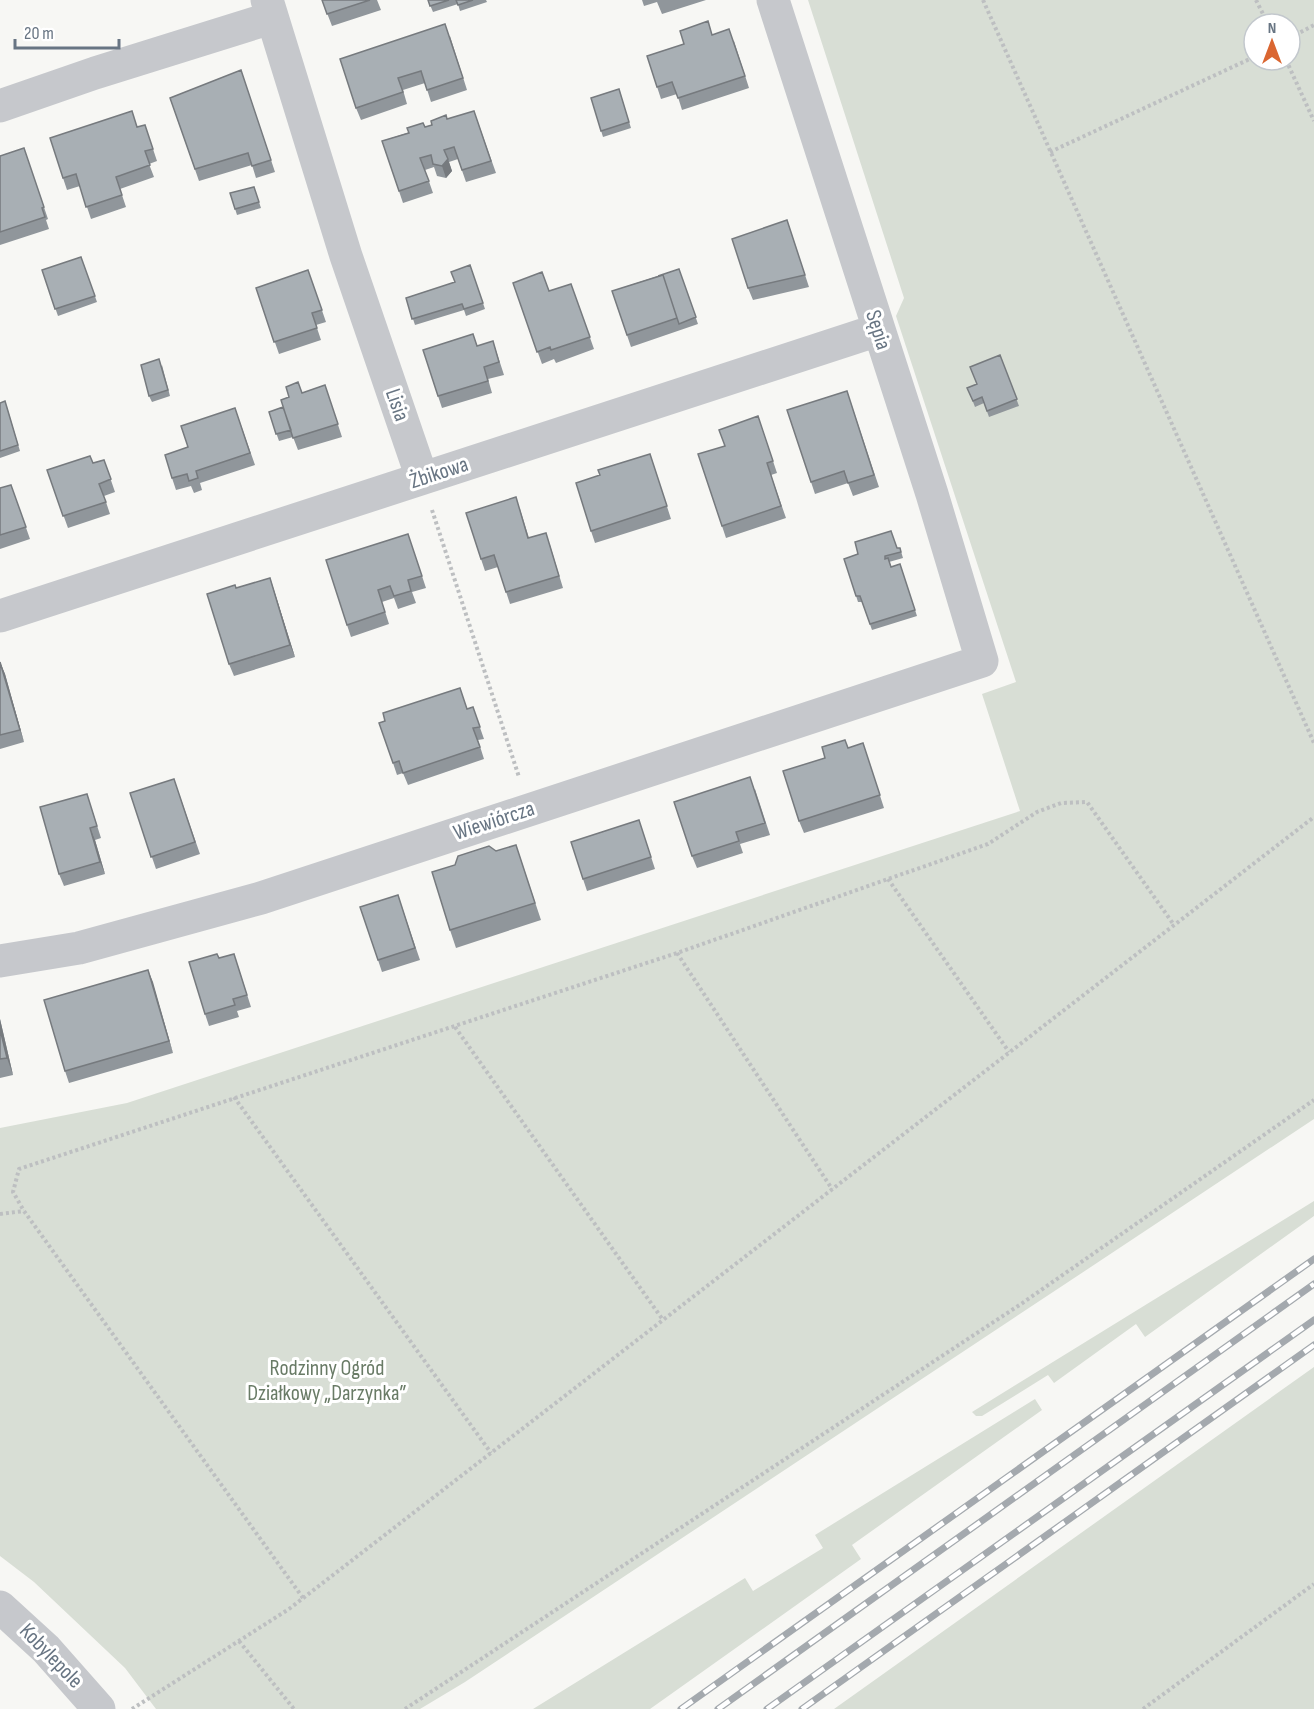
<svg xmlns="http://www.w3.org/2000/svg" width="1314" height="1709" viewBox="0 0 1314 1709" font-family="'Sofia Sans Condensed',sans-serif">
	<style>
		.green { fill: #d8ded5; fill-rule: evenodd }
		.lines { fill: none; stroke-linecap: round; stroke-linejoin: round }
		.path { stroke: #bdbfc1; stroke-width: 4; stroke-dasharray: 3 3; stroke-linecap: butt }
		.minor { stroke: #c6c8cc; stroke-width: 33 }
		.rail-casing { stroke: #a4a9ae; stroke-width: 7 }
		.rail { stroke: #fff; stroke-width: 4.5; stroke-dasharray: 14; stroke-linecap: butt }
		.wall { fill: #90969b }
		.shaded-wall { fill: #767a7e }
		.building { fill: #a8afb4; stroke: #767a7e; stroke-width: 1.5 }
		.labels { text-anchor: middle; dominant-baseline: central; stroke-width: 6; stroke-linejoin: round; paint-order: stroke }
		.street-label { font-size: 22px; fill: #687583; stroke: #fff }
		.park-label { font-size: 22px; fill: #697b66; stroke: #fff }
	</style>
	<rect width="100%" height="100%" fill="#f7f7f4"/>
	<!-- green -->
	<path class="green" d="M 808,0 L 1314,0 L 1314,1119 L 465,1682 L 420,1709 L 156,1709 L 125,1668 L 34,1582 L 0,1556 L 0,1128 L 127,1103 L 1020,811 L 982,694 L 1016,682 L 896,316 L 904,298 ZM 1254,24 L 1290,24 L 1290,60 L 1254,60 Z
		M 1314,1201 L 1314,1216 L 1145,1337 L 1136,1324 L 1054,1383 L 1048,1375 L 982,1416 L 976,1416 L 972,1412 Z
		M 1314,1367 L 1314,1709 L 834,1709 Z
		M 1035,1399 L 1042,1410 L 852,1545 L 861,1559 L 650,1709 L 533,1709 L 745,1578 L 753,1591 L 823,1548 L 815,1535 Z"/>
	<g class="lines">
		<!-- path -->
		<path class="path" d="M 983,0 L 1314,743
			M 1256,0 L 1268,24
			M 1290,38 L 1314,25
			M 1286,60 L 1314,121
			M 1050,152 L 1254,57
			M 432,510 L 519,777
			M 888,879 L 1009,1052
			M 677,953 L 832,1189
			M 455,1027 L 663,1320
			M 234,1097 L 491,1453
			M 0,1214 L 24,1211
			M 303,1598 L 24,1211 L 13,1192 L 19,1169 L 677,953 L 988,844 L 1037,812 L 1061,803 L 1087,802 L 1174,925
			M 239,1641 L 294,1709
			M 132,1709 L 289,1609 L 1314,817
			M 405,1709 L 1021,1304 L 1314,1100
			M 1143,1709 L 1314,1584"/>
		<!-- minor -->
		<path class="minor" d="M 267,0 L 346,256 L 422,478
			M 0,106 L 95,73 L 271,18
			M 0,616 L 878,330
			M 0,961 L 79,948 L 261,898 L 982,661 L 932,494 L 773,0
			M 0,1607 L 46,1649 L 99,1709"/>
		<!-- rail casing -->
		<g class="rail-casing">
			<path id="rail" d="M 681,1709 L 1314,1259
				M 718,1709 L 1314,1284
				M 767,1709 L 1314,1320
				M 802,1709 L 1314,1345"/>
		</g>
		<!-- rail -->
		<use href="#rail" class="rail"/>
	</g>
	<!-- wall -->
	<path class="wall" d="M 322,0 L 377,0 L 381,10 L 332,26 Z
		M 428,0 L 486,0 L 487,2 L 460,11 L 458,4 L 433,12 Z
		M 642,0 L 706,0 L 662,14 L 657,2 L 644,6 Z
		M 713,35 L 734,41 L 749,88 L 682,110 L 677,94 L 661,99 L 647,56 Z
		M 450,36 L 467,90 L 431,102 L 425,83 L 403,90 L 407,104 L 361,120 L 356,108 Z
		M 241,70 L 275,172 L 256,178 L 252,165 L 199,181 L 170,98 Z
		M 619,89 L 631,128 L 603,137 L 591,98 Z
		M 474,111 L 496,173 L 466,182 L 458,159 L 449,162 L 452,171 L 446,178 L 437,176 L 434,167 L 425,170 L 433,193 L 403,203 L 382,141 Z
		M 137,127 L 149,137 L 157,161 L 149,164 L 154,177 L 120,189 L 126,207 L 91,219 L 80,186 L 67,190 L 63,178 Z
		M 24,148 L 48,219 L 46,220 L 49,229 L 0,245 L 0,156 Z
		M 254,187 L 261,208 L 237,215 L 230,193 Z
		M 787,220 L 809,287 L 753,300 L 748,288 Z
		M 81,257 L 97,302 L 58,316 L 42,270 Z
		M 470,265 L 485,309 L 466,316 L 464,310 L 415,325 L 406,298 L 455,282 Z
		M 679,269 L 698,324 L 631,347 L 612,291 Z
		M 308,270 L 326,322 L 316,325 L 321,340 L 279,354 L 256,288 Z
		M 513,283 L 549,291 L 571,284 L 594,349 L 556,363 L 554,359 L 542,364 Z
		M 493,341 L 504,375 L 488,379 L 492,393 L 442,408 L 438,396 L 478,346 Z
		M 1000,355 L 1019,406 L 989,417 L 984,403 L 975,407 L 970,394 Z
		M 162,365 L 170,396 L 152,402 L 149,396 Z
		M 325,385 L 342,437 L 298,450 L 293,437 L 279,441 L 269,412 L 283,407 L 302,393 Z
		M 0,403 L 7,407 L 20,451 L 0,458 Z
		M 851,403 L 879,487 L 853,496 L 848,483 L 815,494 L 811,482 Z
		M 235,408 L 255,465 L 200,483 L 202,490 L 194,493 L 191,486 L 176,490 L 172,478 Z
		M 762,428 L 777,473 L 771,475 L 786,518 L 726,538 L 722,526 L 725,446 Z
		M 104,460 L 115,492 L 104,496 L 110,514 L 68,528 L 47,470 L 93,463 Z
		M 654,466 L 671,519 L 595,543 L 591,531 Z
		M 11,485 L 30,539 L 0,549 L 0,488 Z
		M 520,509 L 529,538 L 550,545 L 563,588 L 510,604 L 498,567 L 485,571 L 481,559 Z
		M 408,534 L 426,588 L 412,592 L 416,603 L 398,609 L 394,598 L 382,602 L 389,624 L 351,637 L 347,625 Z
		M 900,548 L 903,558 L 889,562 L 891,567 L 900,564 L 917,616 L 872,630 L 862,602 L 858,602 L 844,559 L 858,554 Z
		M 270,578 L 295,657 L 234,676 L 229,664 L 236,588 Z
		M 0,662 L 5,674 L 24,742 L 0,749 Z
		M 467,709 L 477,719 L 484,739 L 478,740 L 484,759 L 408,785 L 403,773 L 397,775 L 393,763 Z
		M 863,743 L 884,808 L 804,833 L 799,821 L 825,758 L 848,748 Z
		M 174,779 L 200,854 L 156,869 L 130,793 Z
		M 755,789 L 770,835 L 740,844 L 743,853 L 697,868 L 692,856 Z
		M 87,794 L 101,838 L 95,840 L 105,874 L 64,886 L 59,874 Z
		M 639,820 L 655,869 L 587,891 L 583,879 Z
		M 516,845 L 541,920 L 456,948 L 450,930 L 455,865 Z
		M 402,907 L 420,960 L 382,972 L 378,960 Z
		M 219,958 L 238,966 L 251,1007 L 237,1011 L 239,1017 L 209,1026 L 205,1014 Z
		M 148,970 L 173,1053 L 69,1083 L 65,1071 Z
		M 0,1019 L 13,1075 L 0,1078 Z"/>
	<!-- shaded-wall -->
	<path class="shaded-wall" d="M 448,159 L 452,171 L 446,178 L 442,166 Z
		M 270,578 L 274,590 L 295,657 L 290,645 Z
		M 0,662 L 5,674 L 24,742 L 20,730 Z
		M 90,828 L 95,840 L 105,874 L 100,862 Z
		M 148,970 L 153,982 L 173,1053 L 169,1041 Z
		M 0,1019 L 13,1075 L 7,1058 L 0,1029 Z"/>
	<!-- building -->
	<path class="building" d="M 322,0 L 370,0 L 327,14 Z
		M 428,0 L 449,0 L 430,6 Z
		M 456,0 L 473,0 L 458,5 Z
		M 708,21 L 712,35 L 729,29 L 745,76 L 678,98 L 672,82 L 657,87 L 647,56 L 684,44 L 680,31 Z
		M 445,24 L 463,78 L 427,90 L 421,71 L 398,78 L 403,92 L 356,108 L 340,59 Z
		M 241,70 L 271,160 L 252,166 L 248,153 L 195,169 L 170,98 Z
		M 619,89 L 629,122 L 601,131 L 591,98 Z
		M 132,111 L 137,127 L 145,125 L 153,149 L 145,151 L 150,165 L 116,177 L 122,195 L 86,207 L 76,174 L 63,178 L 50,138 Z
		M 474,111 L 491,161 L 462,170 L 454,147 L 444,150 L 448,159 L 442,166 L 433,164 L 431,155 L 420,158 L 429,181 L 399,191 L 382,141 L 409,133 L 407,128 L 423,123 L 425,127 L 432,125 L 431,121 L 446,115 L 447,119 Z
		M 24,148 L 44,207 L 42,208 L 45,217 L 0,232 L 0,156 Z
		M 254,187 L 259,202 L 235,209 L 230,193 Z
		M 787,220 L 805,275 L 748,288 L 732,239 Z
		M 81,257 L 95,296 L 55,309 L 42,270 Z
		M 470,265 L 483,303 L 464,309 L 462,304 L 412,319 L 406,298 L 455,282 L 451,272 Z
		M 679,269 L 696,317 L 679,324 L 663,275 L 658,276 Z
		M 308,270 L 322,310 L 312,313 L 317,328 L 274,342 L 256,288 Z
		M 542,272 L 549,291 L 571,284 L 590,337 L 551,350 L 550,347 L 537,352 L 513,283 Z
		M 663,275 L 677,318 L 627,335 L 612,291 Z
		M 473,334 L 477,346 L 493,341 L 499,362 L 484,367 L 488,381 L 438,396 L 423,350 Z
		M 1000,355 L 1017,399 L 987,411 L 982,397 L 973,401 L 967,388 L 977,384 L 970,367 Z
		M 159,359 L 168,390 L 149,396 L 141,365 Z
		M 298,382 L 302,393 L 325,385 L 338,424 L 293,438 L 281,400 L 289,397 L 286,387 Z
		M 847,391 L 874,475 L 848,483 L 844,471 L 811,482 L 787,410 Z
		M 5,401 L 18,445 L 0,451 L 0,403 Z
		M 283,407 L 291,430 L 276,434 L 269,412 Z
		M 235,408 L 250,453 L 196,471 L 198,478 L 189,481 L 187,474 L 172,478 L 165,455 L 188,447 L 181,426 Z
		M 758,416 L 773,461 L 767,463 L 781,506 L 722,526 L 698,454 L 725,446 L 719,430 Z
		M 650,454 L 667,506 L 591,531 L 576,483 L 600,475 L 598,470 Z
		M 90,456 L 93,463 L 104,460 L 111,479 L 99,484 L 106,502 L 63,516 L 47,470 Z
		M 11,485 L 26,527 L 0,535 L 0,488 Z
		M 516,497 L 528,538 L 546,533 L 559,576 L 506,592 L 494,555 L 481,559 L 466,513 Z
		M 891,531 L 897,548 L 900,548 L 901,552 L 885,556 L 885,559 L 888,558 L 891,567 L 900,564 L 915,610 L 870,624 L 860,596 L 856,596 L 844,559 L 858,554 L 855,542 Z
		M 408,534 L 422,576 L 408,580 L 411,591 L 394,596 L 390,586 L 378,590 L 385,612 L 347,625 L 326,560 Z
		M 270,578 L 290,645 L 229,664 L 207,594 L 235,585 L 236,588 Z
		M 0,662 L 20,730 L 0,735 Z
		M 460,688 L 467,709 L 473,707 L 480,727 L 473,728 L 480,747 L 403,773 L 399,761 L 393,763 L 379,723 L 385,721 L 383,713 Z
		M 845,740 L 848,748 L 863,743 L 880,795 L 799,821 L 783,771 L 825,758 L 822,747 Z
		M 750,777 L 765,823 L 736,832 L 739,841 L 692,856 L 674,802 Z
		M 174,779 L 195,842 L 151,857 L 130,793 Z
		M 87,794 L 97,826 L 90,828 L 100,862 L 59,874 L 40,807 Z
		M 639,820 L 651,857 L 583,879 L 571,842 Z
		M 516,845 L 535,903 L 450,930 L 432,872 L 455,865 L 458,856 L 489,846 L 496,851 Z
		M 398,895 L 415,948 L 378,960 L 360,907 Z
		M 217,954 L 219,958 L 234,954 L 247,995 L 233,999 L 235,1005 L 205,1014 L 189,962 Z
		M 148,970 L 169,1041 L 65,1071 L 44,1000 Z
		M 0,1029 L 7,1058 L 0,1059 Z"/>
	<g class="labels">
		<!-- street labels -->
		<g class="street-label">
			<text transform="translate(878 330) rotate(72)">Sępia</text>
			<text transform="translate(397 405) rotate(71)">Lisia</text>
			<text transform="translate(439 473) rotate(-18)">Żbikowa</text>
			<text transform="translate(494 821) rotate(-18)">Wiewiórcza</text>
			<text transform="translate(51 1656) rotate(46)">Kobylepole</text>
		</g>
		<!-- park labels -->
		<g class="park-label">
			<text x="327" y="1368">Rodzinny Ogród<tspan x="327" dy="25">Działkowy „Darzynka”</tspan></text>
		</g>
	</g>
	<!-- north arrow -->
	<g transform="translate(1272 42)"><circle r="28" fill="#ffffff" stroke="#c3c8cd" stroke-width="1.5"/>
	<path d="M0-4.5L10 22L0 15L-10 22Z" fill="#da6631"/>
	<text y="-9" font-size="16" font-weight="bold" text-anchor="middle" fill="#687583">N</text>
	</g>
	<!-- scale -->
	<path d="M15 39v9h104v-9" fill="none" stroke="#687583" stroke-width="3"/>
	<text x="24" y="39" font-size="18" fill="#687583" stroke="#ffffff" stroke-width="4.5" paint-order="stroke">20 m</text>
</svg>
